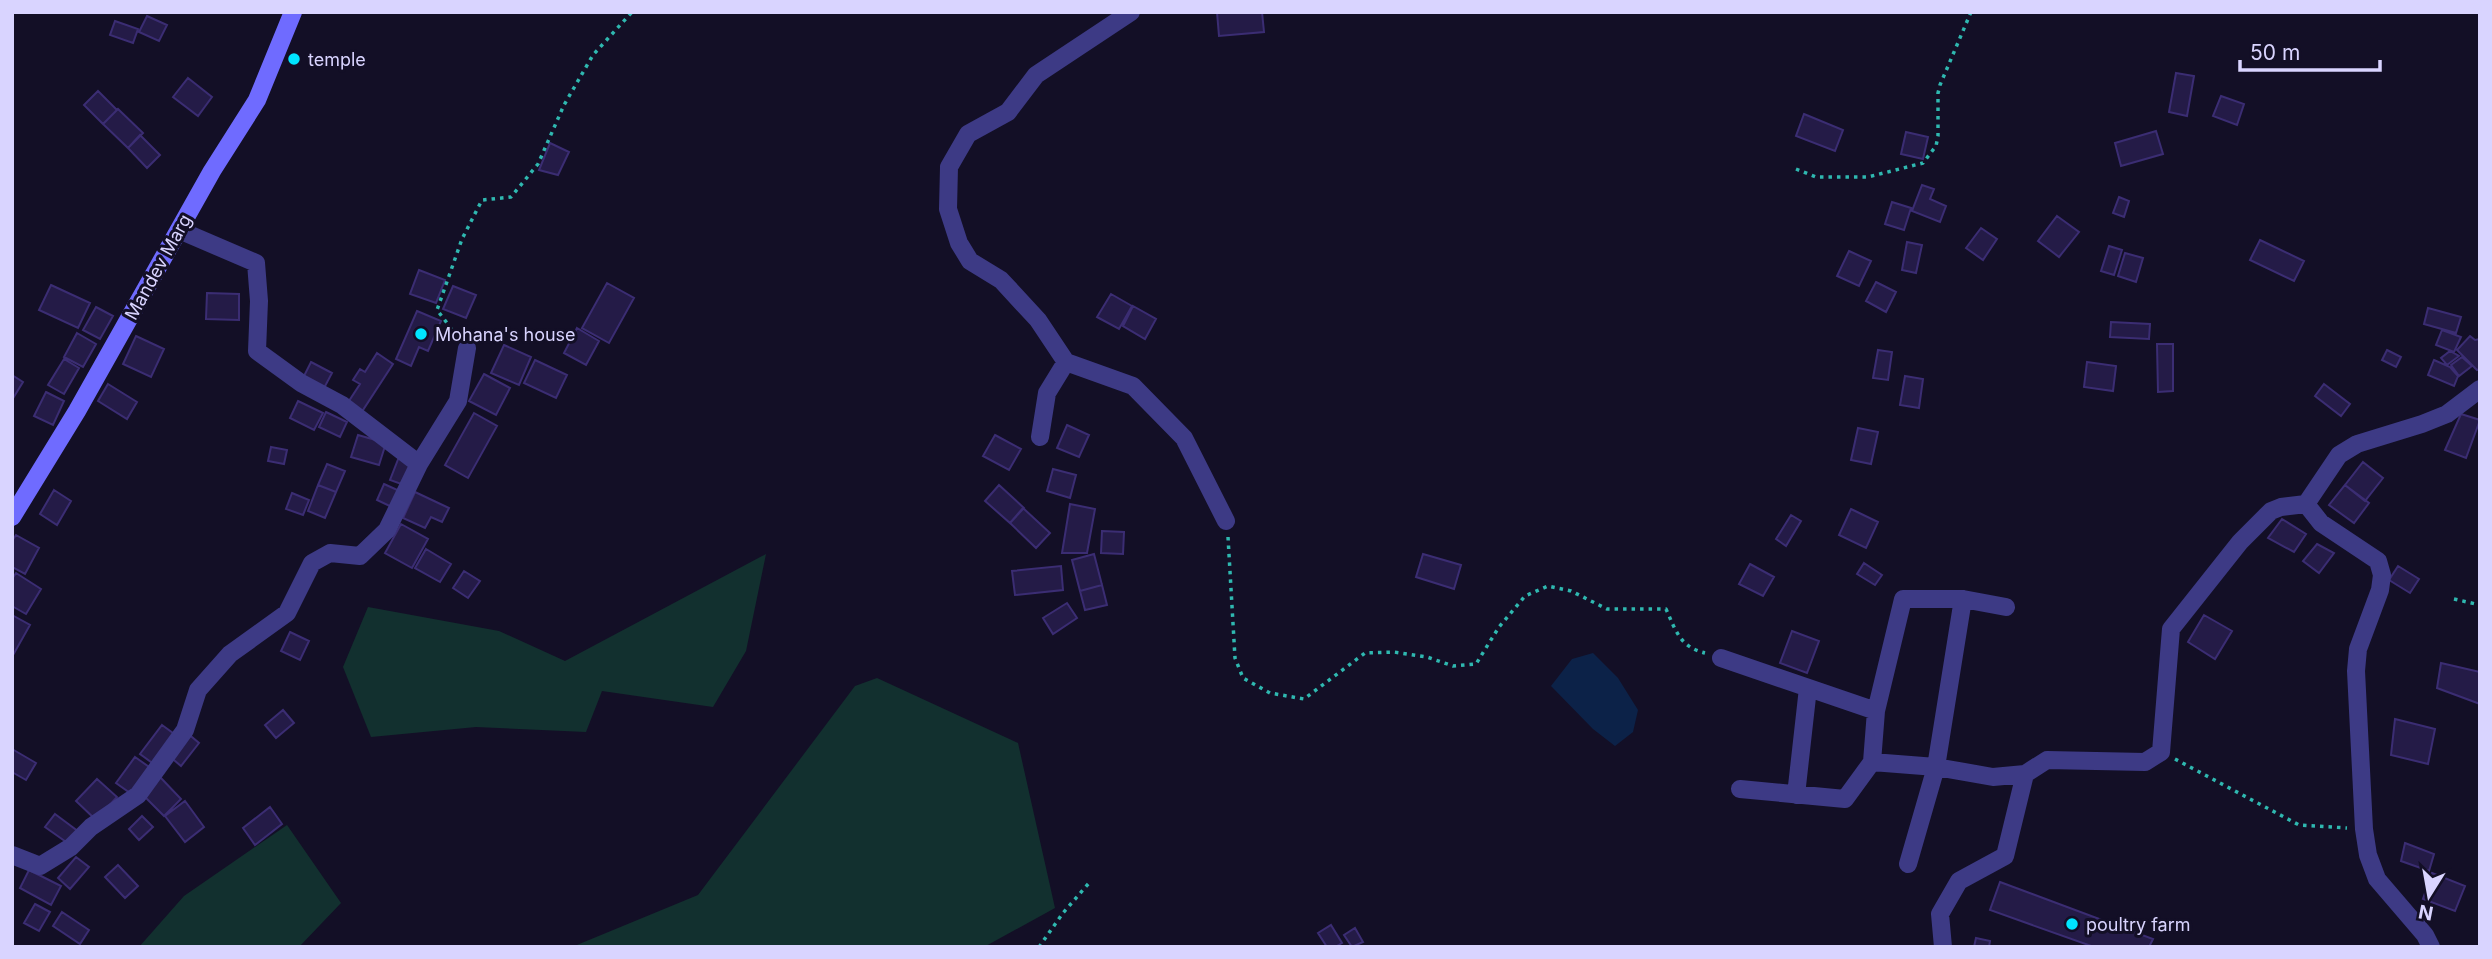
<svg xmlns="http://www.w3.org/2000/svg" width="2492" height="959" viewBox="0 0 2492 959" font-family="Inter,sans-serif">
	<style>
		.green { fill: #12302f }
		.water { fill: #0c2248 }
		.building { fill: #241b47; stroke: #3b2d73; stroke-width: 2 }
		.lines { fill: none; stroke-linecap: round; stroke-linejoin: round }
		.path { stroke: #2fb8b0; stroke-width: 3.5; stroke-dasharray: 3.5 5; stroke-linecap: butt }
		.street { stroke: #3d3a85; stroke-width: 18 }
		.secondary { stroke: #6f6bff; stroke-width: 18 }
		.poi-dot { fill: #00e5ff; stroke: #130f26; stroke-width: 2.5 }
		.labels { text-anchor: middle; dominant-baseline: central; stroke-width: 6; stroke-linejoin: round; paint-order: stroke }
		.poi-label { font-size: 18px; fill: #d9d4ff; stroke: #130f26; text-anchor: start }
		.street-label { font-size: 18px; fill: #d9d4ff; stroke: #130f26 }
	</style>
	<rect width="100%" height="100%" fill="#130f26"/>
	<!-- green -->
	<path class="green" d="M 766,554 L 746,651 L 713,707 L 602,691 L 586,732 L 476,727 L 371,737 L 343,667 L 368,607 L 499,631 L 565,661 Z
		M 877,678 L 1018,743 L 1055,908 L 984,947 L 572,947 L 698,895 L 855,686 Z
		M 287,825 L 341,903 L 299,947 L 139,947 L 184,896 Z"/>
	<!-- water -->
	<path class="water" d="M 1593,653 L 1618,678 L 1638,710 L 1633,732 L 1615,746 L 1593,729 L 1551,686 L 1572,659 Z"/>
	<!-- building -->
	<path class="building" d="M 1217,12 L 1262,12 L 1264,32 L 1219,36 Z
		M 147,16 L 167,25 L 159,41 L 139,32 Z
		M 115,21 L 138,29 L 133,43 L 110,35 Z
		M 2176,73 L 2194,76 L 2187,116 L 2169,112 Z
		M 188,78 L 212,97 L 198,116 L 173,97 Z
		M 98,91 L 117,110 L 103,124 L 84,105 Z
		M 2221,96 L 2244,104 L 2237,125 L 2213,116 Z
		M 118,109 L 143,133 L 128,148 L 103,124 Z
		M 1804,114 L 1843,130 L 1835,151 L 1796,136 Z
		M 2156,131 L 2163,154 L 2121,166 L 2115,143 Z
		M 1906,132 L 1928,137 L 1923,159 L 1901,154 Z
		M 140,135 L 160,155 L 147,168 L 128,148 Z
		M 550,143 L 569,152 L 558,175 L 539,170 Z
		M 1922,185 L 1934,189 L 1930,199 L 1946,206 L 1940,222 L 1912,211 Z
		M 2119,197 L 2129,201 L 2124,217 L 2113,213 Z
		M 1892,202 L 1911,208 L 1904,230 L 1885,224 Z
		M 2057,216 L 2079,232 L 2059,257 L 2038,241 Z
		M 1981,228 L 1997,239 L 1983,260 L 1966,248 Z
		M 2260,240 L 2304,261 L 2294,281 L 2250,260 Z
		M 1907,242 L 1922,245 L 1916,273 L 1902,270 Z
		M 2109,246 L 2122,250 L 2114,275 L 2101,271 Z
		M 1849,251 L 1871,261 L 1859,286 L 1837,276 Z
		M 2125,253 L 2143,258 L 2136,282 L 2118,276 Z
		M 419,270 L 445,280 L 436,303 L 410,294 Z
		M 1876,282 L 1896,292 L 1886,312 L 1866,301 Z
		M 607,283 L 634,298 L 609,343 L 582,328 Z
		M 51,285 L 90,303 L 78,328 L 39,310 Z
		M 453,286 L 476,295 L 466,318 L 443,309 Z
		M 207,293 L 239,294 L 239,320 L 206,319 Z
		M 1111,294 L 1132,306 L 1119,329 L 1097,317 Z
		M 1133,306 L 1156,319 L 1145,339 L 1123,326 Z
		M 96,307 L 113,316 L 100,339 L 83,330 Z
		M 2428,308 L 2461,317 L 2456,333 L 2424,324 Z
		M 417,311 L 441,321 L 428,351 L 419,347 L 411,366 L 396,359 Z
		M 2111,322 L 2150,324 L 2149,339 L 2110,337 Z
		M 577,328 L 599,341 L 586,365 L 564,353 Z
		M 2442,330 L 2461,337 L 2454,352 L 2436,345 Z
		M 77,333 L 96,344 L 83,367 L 64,357 Z
		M 136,336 L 164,349 L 151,377 L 123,364 Z
		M 2470,336 L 2475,340 L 2480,339 L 2480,369 L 2477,370 L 2457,350 Z
		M 2157,344 L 2173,344 L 2173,391 L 2158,392 Z
		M 504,345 L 531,357 L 519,385 L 491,373 Z
		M 1878,350 L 1892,352 L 1888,380 L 1873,378 Z
		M 2387,350 L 2401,357 L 2396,367 L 2382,360 Z
		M 2450,351 L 2459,356 L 2447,365 L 2441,358 Z
		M 377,353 L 393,364 L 361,413 L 347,404 L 360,384 L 353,380 L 360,369 L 365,372 Z
		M 2462,357 L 2472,366 L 2459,376 L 2451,365 Z
		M 64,359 L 79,368 L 64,394 L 48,385 Z
		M 535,360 L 567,375 L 556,398 L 524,383 Z
		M 2434,360 L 2450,367 L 2458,376 L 2454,386 L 2428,375 Z
		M 311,362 L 332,373 L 323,390 L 302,380 Z
		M 2087,362 L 2116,366 L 2113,391 L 2084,387 Z
		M 484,374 L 510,388 L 496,415 L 469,401 Z
		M 12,375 L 23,382 L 12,400 Z
		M 1905,376 L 1923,379 L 1919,408 L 1900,405 Z
		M 108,384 L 137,402 L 127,419 L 98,401 Z
		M 2324,384 L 2350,404 L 2341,416 L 2315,396 Z
		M 46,392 L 64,401 L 53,425 L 34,416 Z
		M 298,401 L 323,413 L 314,430 L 290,418 Z
		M 326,412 L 347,422 L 340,437 L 319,427 Z
		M 474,413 L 497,426 L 468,478 L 445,465 Z
		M 2461,414 L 2480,420 L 2466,458 L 2445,450 Z
		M 1067,425 L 1089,435 L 1079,457 L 1057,448 Z
		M 1858,428 L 1878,432 L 1871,464 L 1851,460 Z
		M 358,435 L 386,443 L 379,465 L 351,457 Z
		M 995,435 L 1021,449 L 1009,470 L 983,456 Z
		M 271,447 L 287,450 L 284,464 L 268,461 Z
		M 399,457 L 416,463 L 407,486 L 390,480 Z
		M 2363,462 L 2383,478 L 2365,501 L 2345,485 Z
		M 327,464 L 345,471 L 336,492 L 318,485 Z
		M 1053,469 L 1076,475 L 1070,498 L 1047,491 Z
		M 384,484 L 404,493 L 396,509 L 377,500 Z
		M 318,485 L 336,492 L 325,518 L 308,511 Z
		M 999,485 L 1024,508 L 1010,523 L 985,501 Z
		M 2345,485 L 2369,503 L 2354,523 L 2329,505 Z
		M 54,490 L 71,501 L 57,525 L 40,514 Z
		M 415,492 L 449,508 L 442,522 L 431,517 L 425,528 L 403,518 Z
		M 292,493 L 309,500 L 303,515 L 286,509 Z
		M 1070,504 L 1095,509 L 1087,553 L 1062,553 Z
		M 1023,508 L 1050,533 L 1036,548 L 1010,523 Z
		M 1851,509 L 1878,522 L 1866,548 L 1839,535 Z
		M 1791,515 L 1801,521 L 1786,546 L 1776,539 Z
		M 2282,519 L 2306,534 L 2294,552 L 2268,538 Z
		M 401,524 L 428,539 L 412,568 L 385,553 Z
		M 1102,531 L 1124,532 L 1123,554 L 1101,553 Z
		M 16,535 L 39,548 L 25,574 L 12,567 L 12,541 Z
		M 2317,544 L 2334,553 L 2319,573 L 2303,561 Z
		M 426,549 L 451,564 L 440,582 L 415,568 Z
		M 1094,554 L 1102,585 L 1080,591 L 1072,560 Z
		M 1423,554 L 1461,565 L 1454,589 L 1416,577 Z
		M 1864,563 L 1882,575 L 1875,585 L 1857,574 Z
		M 1750,564 L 1774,577 L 1763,596 L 1739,584 Z
		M 1061,566 L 1063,590 L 1015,595 L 1012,571 Z
		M 2398,566 L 2419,579 L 2410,593 L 2389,580 Z
		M 464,571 L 480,581 L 468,598 L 453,588 Z
		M 16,573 L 41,589 L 26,614 L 12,606 L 12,579 Z
		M 1102,585 L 1107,605 L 1085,610 L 1080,591 Z
		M 1067,603 L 1077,618 L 1053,634 L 1043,618 Z
		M 12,615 L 30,625 L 12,657 Z
		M 2204,615 L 2232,631 L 2215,659 L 2188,642 Z
		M 1792,631 L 1819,641 L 1807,673 L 1780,663 Z
		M 290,632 L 309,641 L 300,660 L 281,651 Z
		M 2441,663 L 2480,672 L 2480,704 L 2437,688 Z
		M 283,710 L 294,723 L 276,738 L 265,725 Z
		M 2395,719 L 2435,729 L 2428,764 L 2391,755 Z
		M 162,725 L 177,736 L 155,765 L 140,754 Z
		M 186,732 L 199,743 L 181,766 L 168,755 Z
		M 12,749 L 36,763 L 26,780 L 12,772 Z
		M 135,757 L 152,769 L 133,795 L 116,783 Z
		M 160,777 L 181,799 L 164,816 L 142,794 Z
		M 97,779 L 117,797 L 96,820 L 76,801 Z
		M 185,801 L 204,827 L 185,842 L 165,816 Z
		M 270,807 L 282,824 L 255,845 L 243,828 Z
		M 55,814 L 79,832 L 69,844 L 45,827 Z
		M 142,816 L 153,827 L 139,840 L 129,829 Z
		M 2405,843 L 2434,854 L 2429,871 L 2401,861 Z
		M 76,857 L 89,867 L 70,889 L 58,878 Z
		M 118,865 L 138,886 L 125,898 L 105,877 Z
		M 29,870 L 61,886 L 51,905 L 20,888 Z
		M 2432,873 L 2465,886 L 2455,911 L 2423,899 Z
		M 2000,882 L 2153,939 L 2149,947 L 2094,947 L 1990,910 Z
		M 35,904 L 50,912 L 39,931 L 24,923 Z
		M 62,912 L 89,930 L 80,944 L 53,926 Z
		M 1331,925 L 1342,943 L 1335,947 L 1327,947 L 1318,933 Z
		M 1355,928 L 1363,942 L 1352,947 L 1344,935 Z
		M 1976,938 L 1990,941 L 1989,947 L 1974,947 Z"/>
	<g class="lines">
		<!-- path -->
		<path class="path" d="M 1796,169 L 1816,177 L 1868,177 L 1923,163 L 1936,146 L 1938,136 L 1938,93 L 1940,85 L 1971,12
			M 457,336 L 437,310 L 462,239 L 482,200 L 511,197 L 538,164 L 564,105 L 593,55 L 632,12
			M 1228,537 L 1235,658 L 1243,678 L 1270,693 L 1304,699 L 1365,653 L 1394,652 L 1427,657 L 1453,666 L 1476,664 L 1499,627 L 1525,596 L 1548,586 L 1571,591 L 1607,609 L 1666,609 C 1676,631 1680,647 1705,653
			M 2454,599 L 2480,605
			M 2175,759 L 2299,825 L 2347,828
			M 1039,947 L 1063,913 L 1089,883"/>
		<!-- street -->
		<path class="street" d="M 1131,12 L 1036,75 L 1008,112 L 968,134 L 949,167 L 948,209 L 959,243 L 970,261 L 1001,280 L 1038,320 L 1066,362 L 1133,386 L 1184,438 L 1226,521
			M 179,230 L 256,263 L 259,301 L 257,351 L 301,383 L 342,405 L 419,464 L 458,401 L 467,348
			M 1040,437 L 1047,393 L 1066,362
			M 2306,504 L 2321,523 L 2378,561 L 2382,575 L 2380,590 L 2358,649 L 2356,671 L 2364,829 L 2368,855 L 2377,879 L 2425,935 L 2431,947
			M 1721,658 L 1876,711
			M 1872,762 L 1936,767 L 1993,777 L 2025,774
			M 1740,789 L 1845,799 L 1872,762 L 1876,711 L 1903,599 L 1963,599 L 2006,607
			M 1796,795 L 1808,688
			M 12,855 L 40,866 L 71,847 L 91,827 L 138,795 L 185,730 L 198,690 L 230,654 L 287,613 L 312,563 L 330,553 L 360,556 L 387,530 L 419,464
			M 1908,864 L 1936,767 L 1963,599
			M 1943,947 L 1940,914 L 1959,881 L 2005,856 L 2025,774 L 2047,760 L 2145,762 L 2161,752 L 2171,629 L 2240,542 L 2271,511 L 2281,507 L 2306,504 L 2339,455 L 2357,444 L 2422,424 L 2447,414 L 2480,389"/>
		<!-- secondary -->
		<path class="secondary" d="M 12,517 L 77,411 L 212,171 L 257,100 L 293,12"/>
	</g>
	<!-- markers -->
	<g class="poi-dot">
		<circle cx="294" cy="59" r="7"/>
		<circle cx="421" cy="334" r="7"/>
		<circle cx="2072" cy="924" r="7"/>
	</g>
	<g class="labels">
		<!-- poi labels -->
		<g class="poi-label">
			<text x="308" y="59">temple</text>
			<text x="435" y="334">Mohana's house</text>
			<text x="2086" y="924">poultry farm</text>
		</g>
		<!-- street labels -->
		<g class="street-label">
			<text transform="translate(158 267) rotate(-61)">Mandev Marg</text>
		</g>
	</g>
	<!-- border -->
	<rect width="2492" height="959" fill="none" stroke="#d9d4ff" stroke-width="28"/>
	<!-- north arrow -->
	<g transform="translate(2429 896) rotate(191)" stroke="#130f26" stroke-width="5" paint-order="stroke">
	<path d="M0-5L12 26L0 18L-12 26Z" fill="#d9d4ff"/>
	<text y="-10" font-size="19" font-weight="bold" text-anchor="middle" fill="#d9d4ff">N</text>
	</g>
	<!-- scale -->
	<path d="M2240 60v10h140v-10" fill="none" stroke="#d9d4ff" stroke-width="3.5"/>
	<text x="2250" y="60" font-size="21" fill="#d9d4ff" stroke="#130f26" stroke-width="5" paint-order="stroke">50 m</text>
</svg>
